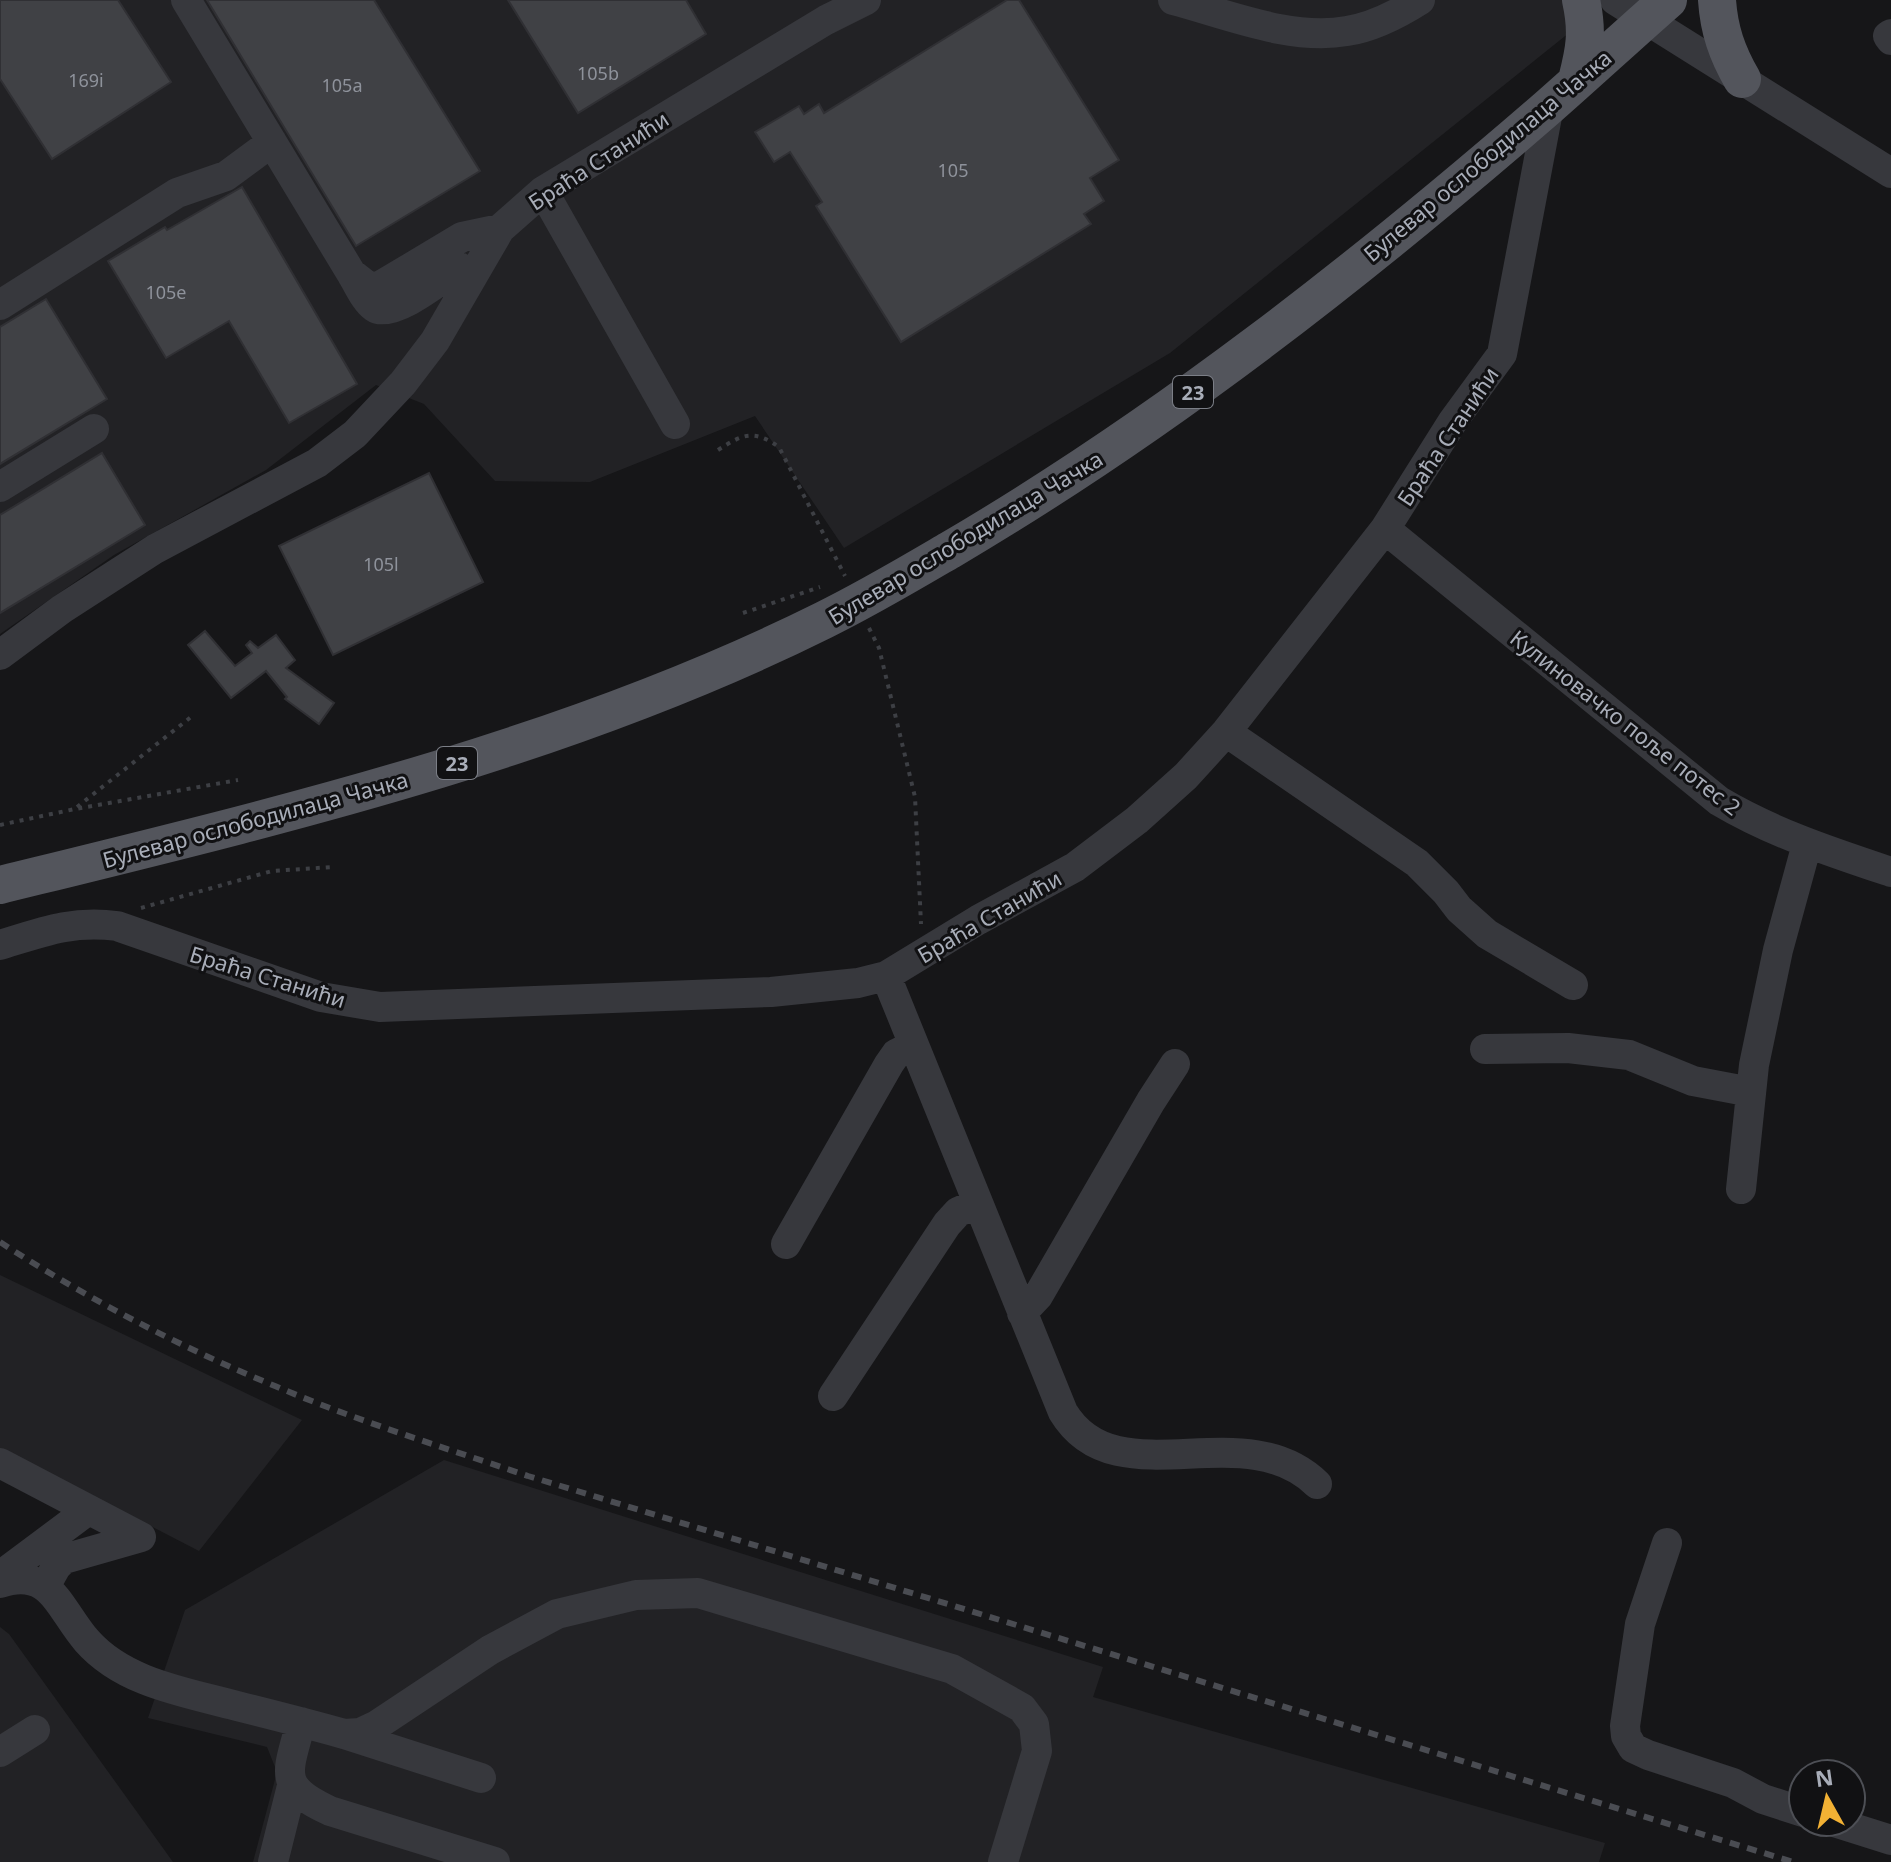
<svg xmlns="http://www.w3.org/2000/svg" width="1891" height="1862" viewBox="0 0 1891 1862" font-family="'Noto Sans',sans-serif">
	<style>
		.built { fill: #222225 }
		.building { fill: #404145; stroke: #303034; stroke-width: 2 }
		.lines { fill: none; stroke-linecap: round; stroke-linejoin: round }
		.path { stroke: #3d3f44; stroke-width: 4; stroke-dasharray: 4 6; stroke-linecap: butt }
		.minor { stroke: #37383d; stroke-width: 30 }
		.major { stroke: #53555c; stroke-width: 38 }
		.rail { stroke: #4a4c52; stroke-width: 6; stroke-dasharray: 10 8; stroke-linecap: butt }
		.labels { text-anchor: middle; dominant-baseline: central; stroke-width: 6; stroke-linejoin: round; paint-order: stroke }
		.number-label { font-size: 18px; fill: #8e929b }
		.shield { fill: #111113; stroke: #7b7e86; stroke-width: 2 }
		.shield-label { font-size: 20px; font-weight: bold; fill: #a8adb8 }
		.street-label { font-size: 22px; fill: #a8adb8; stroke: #111113 }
	</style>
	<rect width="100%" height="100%" fill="#161618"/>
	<!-- built -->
	<path class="built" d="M 0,0 L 1610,0 L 1170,353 L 844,548 L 755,416 L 590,482 L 495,481 L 424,404 L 376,385 L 266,470 L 114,555 L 0,634 Z
		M 0,1275 L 302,1420 L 199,1551 L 0,1448 Z
		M 444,1460 L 1103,1667 L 1093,1697 L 1605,1843 L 1599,1862 L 253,1862 L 277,1772 L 267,1747 L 148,1718 L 185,1610 Z
		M 0,1627 L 9,1634 L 173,1862 L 0,1862 Z"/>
	<!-- building -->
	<path class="building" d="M 0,0 L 118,0 L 171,82 L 52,159 L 0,79 Z
		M 207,0 L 374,0 L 480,171 L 356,246 Z
		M 508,0 L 686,0 L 706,34 L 578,113 Z
		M 1007,0 L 1019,0 L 1119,160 L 1090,178 L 1104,201 L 1084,214 L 1091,224 L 901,342 L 816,206 L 822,202 L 790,152 L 774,162 L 755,132 L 799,106 L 804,114 L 819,104 L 824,113 Z
		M 242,187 L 357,384 L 289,423 L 229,321 L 166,358 L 108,261 L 165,227 L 167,230 Z
		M 46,299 L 107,399 L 0,464 L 0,327 Z
		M 102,453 L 145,525 L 0,613 L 0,515 Z
		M 429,473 L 483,582 L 333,655 L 279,546 Z
		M 205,631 L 235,666 L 252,653 L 246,645 L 250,641 L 258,648 L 276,635 L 295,660 L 286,668 L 334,703 L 319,724 L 285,699 L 287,697 L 266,671 L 231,698 L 188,645 Z"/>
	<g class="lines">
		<!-- path -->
		<path class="path" d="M 718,450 C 743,434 753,429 779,447 L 845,576
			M 743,613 L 820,587
			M 869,628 L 879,648 L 915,797 L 921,924
			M 77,807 L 191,717
			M 0,825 L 75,809 L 238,780
			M 141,908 L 272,871 L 333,867"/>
		<!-- minor -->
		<path class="minor" d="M 186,0 L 351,273 L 369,287 L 380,286 L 462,237 L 500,229
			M 1173,0 C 1227,14 1290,41 1347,31 C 1373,27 1398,14 1420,0
			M 1615,0 L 1891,173
			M 1891,34 L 1888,36 L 1891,40
			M 543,191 L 675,424
			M 352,275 C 358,284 365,301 374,307 C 392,320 443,278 459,267
			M 0,305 L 177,193 L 226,176 L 272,142
			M 0,487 L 94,429
			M 1385,529 L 1719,801 C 1773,833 1831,852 1891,872
			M 0,655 L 62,609 L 155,549 L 317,463 L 355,434 L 403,383 L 435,341 L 500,229 L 543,191 L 826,20 L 866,0
			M 1226,732 L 1417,863 L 1446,892 L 1459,909 L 1487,934 L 1573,985
			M 0,945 C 42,932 72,920 117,926 L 321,997 L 380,1007 L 771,992 L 858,983 L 886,976 L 978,920 L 1075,867 L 1137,820 L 1186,776 L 1226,732 L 1385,529 L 1453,421 L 1502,354 L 1549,106
			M 886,976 L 1063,1412 C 1116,1500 1243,1412 1317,1484
			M 1485,1049 L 1568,1048 L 1629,1055 L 1693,1081 L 1751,1092
			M 1741,1189 L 1754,1065 L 1778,950 L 1807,844
			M 786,1244 L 889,1064 L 896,1054 L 914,1045
			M 1022,1313 L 1038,1296 L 1151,1101 L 1175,1064
			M 833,1396 L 947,1224 L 958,1212 L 978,1203
			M 0,1463 L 141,1537
			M 1667,1543 L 1640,1624 L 1625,1726 L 1626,1736 L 1633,1748 L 1648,1755 L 1733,1783 L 1763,1799 L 1803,1812
			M 0,1576 L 87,1511
			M 0,1583 C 51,1566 59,1609 87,1641 C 124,1683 185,1692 237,1706 C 273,1715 309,1724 344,1734 L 360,1733 L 377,1725 L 490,1650 L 557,1614 L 636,1595 L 698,1593 L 952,1669 L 1022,1708 L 1034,1724 L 1037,1751 L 1003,1862
			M 46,1585 L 56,1567 L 64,1559 L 141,1537
			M 301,1722 C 288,1773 276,1786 330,1811 L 495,1862
			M 344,1734 L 481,1778
			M 0,1752 L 35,1730
			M 1834,1822 L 1891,1840
			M 273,1862 L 292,1786"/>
		<!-- major -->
		<path class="major" d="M 1717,0 C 1719,30 1727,53 1742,79
			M 1577,80 C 1585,49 1588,32 1581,0
			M 0,885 C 280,816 565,749 824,620 C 867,599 909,574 950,550 C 1164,424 1359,271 1546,109 C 1587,73 1627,36 1668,0"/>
		<!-- rail -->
		<path class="rail" d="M 0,1242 C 86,1298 180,1347 275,1386 C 357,1421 443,1447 528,1476 L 1793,1862"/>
	</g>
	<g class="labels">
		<!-- number labels -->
		<g class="number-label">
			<text x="598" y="73">105b</text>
			<text x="86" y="80">169i</text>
			<text x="342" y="85">105a</text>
			<text x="953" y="170">105</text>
			<text x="166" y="292">105e</text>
			<text x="381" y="564">105l</text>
		</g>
		<!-- shield labels -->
		<g class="shield">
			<rect x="1173" y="376" width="40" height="32" rx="6"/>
			<rect x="437" y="747" width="40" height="32" rx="6"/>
		</g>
		<g class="shield-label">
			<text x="1193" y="392">23</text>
			<text x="457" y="763">23</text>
		</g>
		<!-- street labels -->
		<g class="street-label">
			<text transform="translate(1487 155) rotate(-40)">Булевар ослободилаца Чачка</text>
			<text transform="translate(598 160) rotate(-33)">Браћа Станићи</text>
			<text transform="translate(1447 436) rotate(-56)">Браћа Станићи</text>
			<text transform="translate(965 537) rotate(-31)">Булевар ослободилаца Чачка</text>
			<text transform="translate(1626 722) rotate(38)">Кулиновачко поље потес 2</text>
			<text transform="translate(255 819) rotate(-15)">Булевар ослободилаца Чачка</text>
			<text transform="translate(989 916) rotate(-30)">Браћа Станићи</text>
			<text transform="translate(268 976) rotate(17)">Браћа Станићи</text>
		</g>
	</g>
	<!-- north arrow -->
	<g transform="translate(1827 1798) rotate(352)"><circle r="38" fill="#111113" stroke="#4d4f55" stroke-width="2"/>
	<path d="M0-6L14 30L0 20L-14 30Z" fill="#f2b134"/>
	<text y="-12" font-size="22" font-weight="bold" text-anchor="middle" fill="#a8adb8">N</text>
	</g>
</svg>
